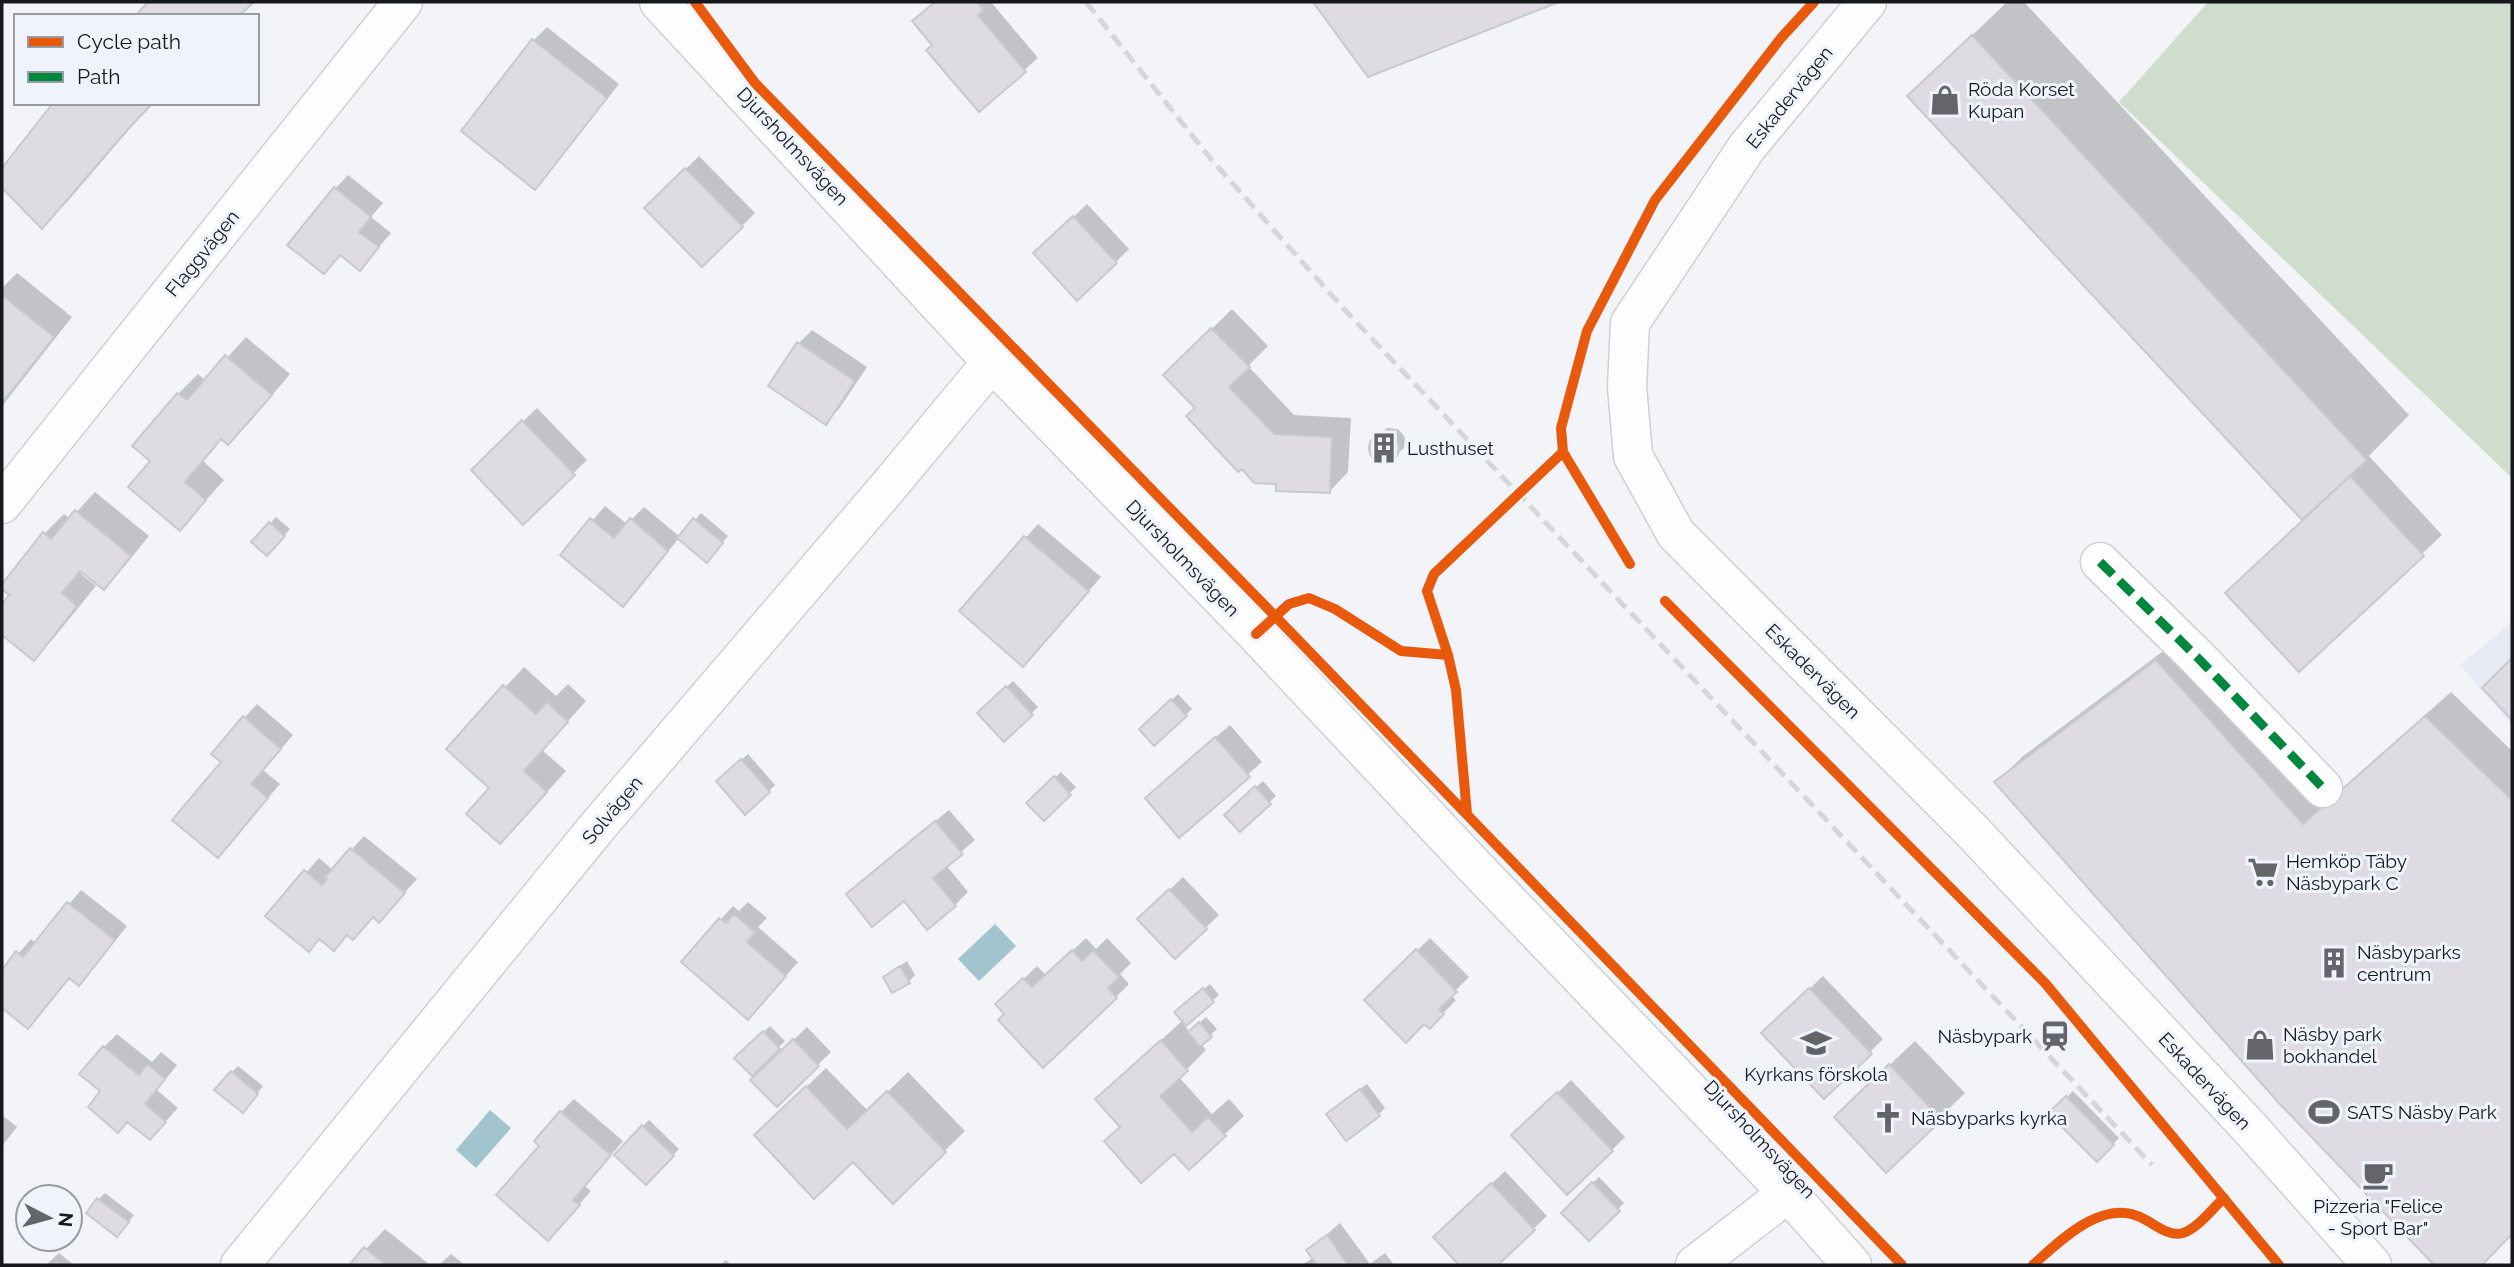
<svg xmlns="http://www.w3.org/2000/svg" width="2514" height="1267" viewBox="0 0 2514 1267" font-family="Raleway,sans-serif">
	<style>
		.built { fill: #e5eaf5 }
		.forest { fill: #cfdecc }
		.water { fill: #a2c4cf }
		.shadow { fill: #0003 }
		.building { fill: #dfdbe2; stroke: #c9c9cb; stroke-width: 2 }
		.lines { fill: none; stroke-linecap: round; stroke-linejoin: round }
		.street-casing { stroke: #ced0d3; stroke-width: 41 }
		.secondary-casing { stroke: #ced0d3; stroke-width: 41 }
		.street { stroke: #fdfdfe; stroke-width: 38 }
		.secondary { stroke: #fdfdfe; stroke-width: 38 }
		.rail { stroke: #d5d6d8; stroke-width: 5; stroke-dasharray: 14 7; stroke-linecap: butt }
		.quiet { stroke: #00873e; stroke-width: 9; stroke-dasharray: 18 9; stroke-linecap: butt }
		.cycleway-casing { stroke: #eef3fc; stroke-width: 15 }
		.cycleway { stroke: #e8590c; stroke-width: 10 }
		.labels { text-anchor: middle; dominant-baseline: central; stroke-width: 6; stroke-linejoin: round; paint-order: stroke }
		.poi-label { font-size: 19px; fill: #16181b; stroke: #eef3fc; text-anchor: start }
		.street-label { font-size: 19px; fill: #16181b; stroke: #eef3fc }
	</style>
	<rect width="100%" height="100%" fill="#f2f4f8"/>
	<!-- built -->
	<path class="built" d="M 2512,622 L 2512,725 L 2460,665 Z"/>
	<!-- forest -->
	<path class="forest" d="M 2208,2 L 2512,2 L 2512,478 L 2119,102 Z"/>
	<!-- water -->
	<path class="water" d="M 995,924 L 1016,946 L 979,981 L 958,959 Z
		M 490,1110 L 511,1128 L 476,1168 L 456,1150 Z"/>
	<!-- shadow -->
	<path class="shadow" d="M 151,2 L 252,2 L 237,16 L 137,16 Z
		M 935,2 L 991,2 L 1038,58 L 979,110 L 934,45 L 914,21 Z
		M 1315,2 L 1554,2 L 1368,75 Z
		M 2007,2 L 2024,2 L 2409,415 L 2369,456 L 2442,535 L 2299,670 L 2304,520 L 1909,96 Z
		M 547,27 L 619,84 L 548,174 L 535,187 L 534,40 Z
		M 55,103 L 152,103 L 67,202 L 42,227 L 2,186 L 2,171 Z
		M 699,156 L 755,213 L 703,265 L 647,208 Z
		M 348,175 L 383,203 L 371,217 L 391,233 L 360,269 L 341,254 L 324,272 L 335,189 Z
		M 1087,204 L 1129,249 L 1116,262 L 1049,240 Z
		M 17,273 L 72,317 L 2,406 L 2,288 Z
		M 1232,309 L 1268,346 L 1248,366 L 1294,415 L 1351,418 L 1348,472 L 1329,492 L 1277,483 L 1165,375 Z
		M 812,330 L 867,367 L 839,409 L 826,423 L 770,385 L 799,343 Z
		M 246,337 L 290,374 L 248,424 L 228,443 L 222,438 L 203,461 L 224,480 L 180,529 L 152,461 L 178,394 L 198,374 L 206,381 Z
		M 537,408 L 587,460 L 523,522 L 473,470 Z
		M 1387,428 L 1398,429 L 1405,437 L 1404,448 L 1389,462 L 1378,460 L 1371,453 L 1372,442 Z
		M 95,492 L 149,536 L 123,568 L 104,588 L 82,570 L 80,573 L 96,586 L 53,639 L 34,659 L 2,633 L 2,607 L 12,595 L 2,587 L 44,534 L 64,514 L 70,519 Z
		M 605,506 L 627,524 L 644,507 L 680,537 L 701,513 L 728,536 L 713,554 L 679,538 L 636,591 L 563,555 Z
		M 276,517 L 290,529 L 273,548 L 254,542 Z
		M 1038,524 L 1101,577 L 1036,652 L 961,611 Z
		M 2182,637 L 2329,800 L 2451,692 L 2512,751 L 2512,1232 L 2480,1265 L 2436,1265 L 2280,1101 L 1997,782 L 2022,757 Z
		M 524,667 L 556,696 L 568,684 L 586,701 L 542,750 L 566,771 L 519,823 L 492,788 L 448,749 Z
		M 1013,681 L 1038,707 L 1004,739 L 979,713 Z
		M 1178,694 L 1192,709 L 1154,744 L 1141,729 Z
		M 257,704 L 293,735 L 263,770 L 280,784 L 218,856 L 223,761 L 244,718 Z
		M 1230,725 L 1262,762 L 1179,835 L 1160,785 Z
		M 748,754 L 775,785 L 769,791 L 724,775 Z
		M 1061,772 L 1076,787 L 1044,819 L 1028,803 Z
		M 1263,781 L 1276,796 L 1240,830 L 1226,815 Z
		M 949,810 L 975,840 L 946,865 L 968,892 L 955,905 L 904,899 L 862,881 Z
		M 364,836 L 417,879 L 379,921 L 374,916 L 353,938 L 348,934 L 320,938 L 309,950 L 268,916 L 319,858 L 333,870 Z
		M 1183,877 L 1219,915 L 1175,957 L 1153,906 Z
		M 81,890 L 127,926 L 92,970 L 79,983 L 71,977 L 28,1027 L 2,1006 L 2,973 L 31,939 L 36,944 Z
		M 748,902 L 767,918 L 758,927 L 798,962 L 761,1004 L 683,961 L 733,906 L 739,911 Z
		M 1086,938 L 1096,949 L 1107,938 L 1131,963 L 1120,974 L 1129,984 L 1116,997 L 1007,1014 L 998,1004 L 1037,966 L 1046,975 Z
		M 1430,938 L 1469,977 L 1451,995 L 1456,1000 L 1430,1027 L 1424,1022 L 1367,1000 Z
		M 907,961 L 915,975 L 909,981 L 885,977 Z
		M 1823,976 L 1883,1039 L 1870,1052 L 1763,1033 Z
		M 1210,984 L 1219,995 L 1184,1025 L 1190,1032 L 1206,1017 L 1217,1029 L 1201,1044 L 1206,1050 L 1179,1077 L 1212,1114 L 1229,1099 L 1244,1116 L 1224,1135 L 1175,1152 L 1122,1126 L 1097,1099 L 1183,1020 L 1183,1006 Z
		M 770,1026 L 785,1041 L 752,1074 L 737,1058 Z
		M 807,1027 L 831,1052 L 777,1105 L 752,1080 Z
		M 117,1034 L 152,1062 L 161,1052 L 177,1065 L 157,1090 L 178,1108 L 150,1138 L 102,1091 L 104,1047 Z
		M 1915,1041 L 1965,1093 L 1886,1170 L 1861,1092 Z
		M 238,1066 L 263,1086 L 249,1104 L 232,1072 Z
		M 826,1068 L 868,1111 L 908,1072 L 965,1131 L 893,1201 L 853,1159 L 776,1116 Z
		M 1571,1080 L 1625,1137 L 1612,1150 L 1527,1122 Z
		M 1367,1084 L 1385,1108 L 1379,1114 L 1334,1108 Z
		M 2073,1091 L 2119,1138 L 2097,1160 L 2051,1113 Z
		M 574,1099 L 623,1141 L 585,1186 L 591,1191 L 561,1225 L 541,1146 L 561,1112 Z
		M 2,1115 L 17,1127 L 2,1146 Z
		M 649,1120 L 679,1149 L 646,1183 L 616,1154 Z
		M 1505,1171 L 1547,1216 L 1495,1265 L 1461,1265 L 1436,1237 Z
		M 1599,1177 L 1624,1203 L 1589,1239 L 1563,1213 Z
		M 105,1193 L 134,1215 L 123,1229 L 99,1199 Z
		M 1340,1223 L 1370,1264 L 1385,1253 L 1394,1265 L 1302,1265 L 1314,1257 L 1309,1250 Z
		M 385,1229 L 430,1265 L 351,1265 Z
		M 59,1253 L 74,1265 L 46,1265 Z
		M 451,1254 L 465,1265 L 439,1265 Z
		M 726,1260 L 731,1265 L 721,1265 Z"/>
	<!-- building -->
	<path class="building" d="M 148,2 L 254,2 L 239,16 L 135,16 Z
		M 935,2 L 977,2 L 984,10 L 978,15 L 1026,72 L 979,112 L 926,50 L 932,45 L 912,21 Z
		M 1313,2 L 1559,2 L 1368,77 Z
		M 1972,35 L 2367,460 L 2302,520 L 1907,96 Z
		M 532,39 L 607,98 L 535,190 L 461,131 Z
		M 53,103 L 153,103 L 128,129 L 42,229 L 2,188 L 2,168 Z
		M 685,168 L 743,227 L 702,267 L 644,208 Z
		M 334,187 L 371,217 L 359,232 L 379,247 L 360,271 L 340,255 L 324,274 L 287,245 Z
		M 1073,216 L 1117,263 L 1077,301 L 1033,253 Z
		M 2,295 L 54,337 L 2,403 Z
		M 1211,328 L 1250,367 L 1229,387 L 1274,434 L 1332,437 L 1330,493 L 1276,491 L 1276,484 L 1254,483 L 1242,469 L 1238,472 L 1186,416 L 1195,408 L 1163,375 Z
		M 797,342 L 855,381 L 826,425 L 768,386 Z
		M 225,355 L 272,395 L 228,445 L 221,439 L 185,482 L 206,500 L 180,531 L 128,487 L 150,461 L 132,446 L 177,393 L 187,400 Z
		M 522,420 L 575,475 L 523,525 L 471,470 Z
		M1369 448a15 15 0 1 1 30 0a15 15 0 1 1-30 0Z
		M 2350,476 L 2424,556 L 2299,672 L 2225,593 Z
		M 75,510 L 131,556 L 104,590 L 80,571 L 62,593 L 77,606 L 34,661 L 2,635 L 2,604 L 9,595 L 2,589 L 2,584 L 43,532 L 51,539 Z
		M 590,518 L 614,538 L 630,518 L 668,551 L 623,607 L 560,555 Z
		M 693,518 L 723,543 L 707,563 L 677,538 Z
		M 269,522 L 285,536 L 267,556 L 251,542 Z
		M 1024,536 L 1089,591 L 1023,667 L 959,611 Z
		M 2512,658 L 2512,720 L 2482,688 Z
		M 2156,660 L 2303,824 L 2425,716 L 2512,800 L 2512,1234 L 2482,1265 L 2434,1265 L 2278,1102 L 1994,782 Z
		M 503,685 L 536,714 L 547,702 L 568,722 L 524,771 L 547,792 L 500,844 L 466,814 L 489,788 L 446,749 Z
		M 1006,686 L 1033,715 L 1004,742 L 977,713 Z
		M 1171,699 L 1187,716 L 1154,746 L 1139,729 Z
		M 243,716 L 281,749 L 251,784 L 268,798 L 218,858 L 172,820 L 221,762 L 211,754 Z
		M 1215,737 L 1250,777 L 1179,838 L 1145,798 Z
		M 741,759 L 770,792 L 745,815 L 716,781 Z
		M 1054,776 L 1071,795 L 1044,821 L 1026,803 Z
		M 1255,786 L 1271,804 L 1240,832 L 1224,815 Z
		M 935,821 L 963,854 L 933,878 L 956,906 L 927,930 L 904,901 L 872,927 L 846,894 Z
		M 350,848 L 405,893 L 379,923 L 373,917 L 353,940 L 347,935 L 334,951 L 319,939 L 309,952 L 265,916 L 304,870 L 322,885 L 327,879 L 325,877 Z
		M 1169,889 L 1207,929 L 1175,959 L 1137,919 Z
		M 67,902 L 115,940 L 79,986 L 69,978 L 28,1029 L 2,1008 L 2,970 L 16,951 L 23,957 Z
		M 734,914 L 755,932 L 747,942 L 786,976 L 748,1020 L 681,962 L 719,918 L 726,923 Z
		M 1416,949 L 1457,992 L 1439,1009 L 1444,1014 L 1430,1029 L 1424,1024 L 1406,1043 L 1364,1000 Z
		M 1072,950 L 1082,961 L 1093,950 L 1119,977 L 1108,988 L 1117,998 L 1043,1068 L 998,1020 L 1004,1014 L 995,1004 L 1023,978 L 1032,987 Z
		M 900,966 L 910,983 L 892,993 L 883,977 Z
		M 1203,988 L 1214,1002 L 1186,1026 L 1174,1012 Z
		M 1809,988 L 1872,1054 L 1824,1099 L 1761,1033 Z
		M 1199,1022 L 1212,1037 L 1200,1047 L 1188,1032 Z
		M 763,1031 L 780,1049 L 752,1076 L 734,1058 Z
		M 793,1039 L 819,1066 L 777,1107 L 750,1080 Z
		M 1161,1040 L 1188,1071 L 1160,1096 L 1192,1132 L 1208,1117 L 1226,1136 L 1189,1170 L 1174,1154 L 1141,1183 L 1104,1141 L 1120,1127 L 1095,1099 Z
		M 103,1046 L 139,1075 L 147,1064 L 165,1079 L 145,1104 L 166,1122 L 150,1140 L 127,1122 L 118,1133 L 88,1107 L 100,1091 L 79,1074 Z
		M 1889,1064 L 1942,1120 L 1886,1173 L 1834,1117 Z
		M 231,1071 L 258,1094 L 243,1113 L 214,1090 Z
		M 806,1086 L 847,1129 L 887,1091 L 946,1152 L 893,1204 L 853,1162 L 814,1199 L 754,1135 Z
		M 1360,1089 L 1380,1116 L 1346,1141 L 1326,1114 Z
		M 1557,1092 L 1613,1151 L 1567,1195 L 1511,1135 Z
		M 2066,1096 L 2114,1145 L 2097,1162 L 2048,1113 Z
		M 560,1111 L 611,1155 L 573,1200 L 580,1205 L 548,1241 L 496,1195 L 539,1146 L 534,1141 Z
		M 642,1125 L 674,1156 L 646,1185 L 614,1155 Z
		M 1592,1182 L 1620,1211 L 1589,1241 L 1561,1213 Z
		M 1491,1183 L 1535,1230 L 1498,1265 L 1459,1265 L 1433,1237 Z
		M 97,1198 L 129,1222 L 117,1237 L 86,1213 Z
		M 1327,1235 L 1348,1265 L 1317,1265 L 1306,1250 Z
		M 364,1247 L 386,1265 L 349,1265 Z"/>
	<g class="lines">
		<!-- street casing -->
		<g class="street-casing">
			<path id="street" d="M 1867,2 L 1747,147 L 1630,323 L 1627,387 L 1633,456 L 1676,534 L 1971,830 L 2249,1127 L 2372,1265
				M 2,504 L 403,2
				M 2100,562 L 2197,657 L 2323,788
				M 240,1265 L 598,826 L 888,487 L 992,362
				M 1695,1265 L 1788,1193"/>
		</g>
		<!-- secondary casing -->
		<g class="secondary-casing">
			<path id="secondary" d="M 659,2 L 992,362 L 1256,634 L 1475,867 L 1788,1193 L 1852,1265"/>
		</g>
		<!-- street -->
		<use href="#street" class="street"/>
		<!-- secondary -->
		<use href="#secondary" class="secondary"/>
		<!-- rail -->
		<path class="rail" d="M 1086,2 L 1210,158 L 1343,308 L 2152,1165"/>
		<!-- quiet -->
		<path class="quiet" d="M 2100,562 L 2197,657 L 2323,788"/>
		<!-- cycleway casing -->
		<g class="cycleway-casing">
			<path id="cycleway" d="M 695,2 L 755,83 L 1275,616 L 1902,1265
				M 1630,564 L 1563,452 L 1561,428 L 1587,331 L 1655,200 L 1781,38 L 1814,2
				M 1665,601 L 2045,983 L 2279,1265
				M 1256,634 L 1289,604 L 1309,598 L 1335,609 L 1401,651 L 1448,655
				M 1467,814 L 1456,690 L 1448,655 L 1427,591 L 1434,574 L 1563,452
				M 2033,1265 C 2060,1241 2104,1196 2144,1219 C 2156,1225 2169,1237 2183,1233 C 2198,1228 2212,1209 2224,1198"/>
		</g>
		<!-- cycleway -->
		<use href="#cycleway" class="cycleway"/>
	</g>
	<!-- icons -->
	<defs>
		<g id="shop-bare" transform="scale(2.415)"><path d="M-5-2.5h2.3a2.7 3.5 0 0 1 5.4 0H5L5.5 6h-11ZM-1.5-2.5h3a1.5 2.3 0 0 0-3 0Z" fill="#636568" stroke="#eef3fc" stroke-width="2.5" paint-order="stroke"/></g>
		<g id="building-bare" transform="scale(2.415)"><path d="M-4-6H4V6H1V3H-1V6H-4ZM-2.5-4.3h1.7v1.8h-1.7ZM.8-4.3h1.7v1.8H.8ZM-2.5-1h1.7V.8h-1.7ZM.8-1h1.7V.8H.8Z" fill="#636568" stroke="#eef3fc" stroke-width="2.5" paint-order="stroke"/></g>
		<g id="supermarket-bare" transform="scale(2.415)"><path d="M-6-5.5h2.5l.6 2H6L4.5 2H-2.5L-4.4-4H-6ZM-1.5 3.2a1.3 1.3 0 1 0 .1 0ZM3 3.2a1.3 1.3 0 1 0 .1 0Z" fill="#636568" stroke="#eef3fc" stroke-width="2.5" paint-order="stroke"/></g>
		<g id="station-bare" transform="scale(2.415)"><path d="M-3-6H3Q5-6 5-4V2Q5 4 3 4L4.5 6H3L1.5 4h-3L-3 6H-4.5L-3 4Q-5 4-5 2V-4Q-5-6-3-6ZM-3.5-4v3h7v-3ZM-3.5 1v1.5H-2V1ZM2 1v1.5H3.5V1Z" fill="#636568" stroke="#eef3fc" stroke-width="2.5" paint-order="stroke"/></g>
		<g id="school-bare" transform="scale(2.415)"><path d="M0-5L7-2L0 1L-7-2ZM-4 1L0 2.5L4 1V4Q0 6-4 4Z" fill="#636568" stroke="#eef3fc" stroke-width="2.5" paint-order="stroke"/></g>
		<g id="stadium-bare" transform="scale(2.415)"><path d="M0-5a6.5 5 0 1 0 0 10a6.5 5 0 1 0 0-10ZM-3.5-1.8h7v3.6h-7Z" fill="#636568" stroke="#eef3fc" stroke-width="2.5" paint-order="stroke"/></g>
		<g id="church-bare" transform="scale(2.415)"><path d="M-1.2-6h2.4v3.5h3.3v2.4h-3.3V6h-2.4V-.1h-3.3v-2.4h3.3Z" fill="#636568" stroke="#eef3fc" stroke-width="2.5" paint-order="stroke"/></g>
		<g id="cafe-bare" transform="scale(2.415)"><path d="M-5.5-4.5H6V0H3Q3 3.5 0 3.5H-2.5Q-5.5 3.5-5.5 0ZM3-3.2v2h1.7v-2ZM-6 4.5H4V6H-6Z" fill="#636568" stroke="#eef3fc" stroke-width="2.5" paint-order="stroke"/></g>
	</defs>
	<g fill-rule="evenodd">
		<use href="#shop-bare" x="1945" y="100"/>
		<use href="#building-bare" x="1384" y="448"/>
		<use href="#supermarket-bare" x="2263" y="872"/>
		<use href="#building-bare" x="2334" y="963"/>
		<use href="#station-bare" x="2055" y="1036"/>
		<use href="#school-bare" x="1816" y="1043"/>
		<use href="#shop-bare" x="2260" y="1045"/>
		<use href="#stadium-bare" x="2324" y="1112"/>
		<use href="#church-bare" x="1888" y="1118"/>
		<use href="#cafe-bare" x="2378" y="1175"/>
	</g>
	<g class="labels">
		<!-- poi labels -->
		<g class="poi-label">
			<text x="1968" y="89">Röda Korset<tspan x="1968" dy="22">Kupan</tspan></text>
			<text x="1407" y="448">Lusthuset</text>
			<text x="2286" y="861">Hemköp Täby<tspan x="2286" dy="22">Näsbypark C</tspan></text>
			<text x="2357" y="952">Näsbyparks<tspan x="2357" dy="22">centrum</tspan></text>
			<text x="2283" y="1034">Näsby park<tspan x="2283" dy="22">bokhandel</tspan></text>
			<text x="2032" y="1036" text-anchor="end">Näsbypark</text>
			<text x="1816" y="1074" text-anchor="middle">Kyrkans förskola</text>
			<text x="2347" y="1112">SATS Näsby Park</text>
			<text x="1911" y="1118">Näsbyparks kyrka</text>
			<text x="2378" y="1206" text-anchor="middle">Pizzeria "Felice<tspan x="2378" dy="22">- Sport Bar"</tspan></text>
		</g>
		<!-- street labels -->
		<g class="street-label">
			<text transform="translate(1789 97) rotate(-51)">Eskadervägen</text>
			<text transform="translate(793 146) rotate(47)">Djursholmsvägen</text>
			<text transform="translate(202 253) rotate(-51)">Flaggvägen</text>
			<text transform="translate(1183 558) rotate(46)">Djursholmsvägen</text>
			<text transform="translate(1813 671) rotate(45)">Eskadervägen</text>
			<text transform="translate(612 810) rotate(-50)">Solvägen</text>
			<text transform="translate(2205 1081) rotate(47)">Eskadervägen</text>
			<text transform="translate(1760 1139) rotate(47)">Djursholmsvägen</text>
		</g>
	</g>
	<!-- border -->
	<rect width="2514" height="1267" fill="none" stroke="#16181b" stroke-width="7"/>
	<!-- legend -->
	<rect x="14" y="14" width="245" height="91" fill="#eef3fc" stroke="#989ba2" stroke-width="2"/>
	<rect x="28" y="37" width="35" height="10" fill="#e8590c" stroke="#989ba2" stroke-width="2"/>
	<text x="77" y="49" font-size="21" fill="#16181b">Cycle path</text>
	<rect x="28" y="72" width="35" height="10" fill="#00873e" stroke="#989ba2" stroke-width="2"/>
	<text x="77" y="84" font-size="21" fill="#16181b">Path</text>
	<!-- north arrow -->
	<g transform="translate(49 1218) rotate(96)"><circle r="33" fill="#eef3fc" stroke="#989ba2" stroke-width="2"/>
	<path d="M0-5L12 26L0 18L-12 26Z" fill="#636568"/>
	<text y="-10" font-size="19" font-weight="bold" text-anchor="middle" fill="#16181b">N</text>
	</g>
</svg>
